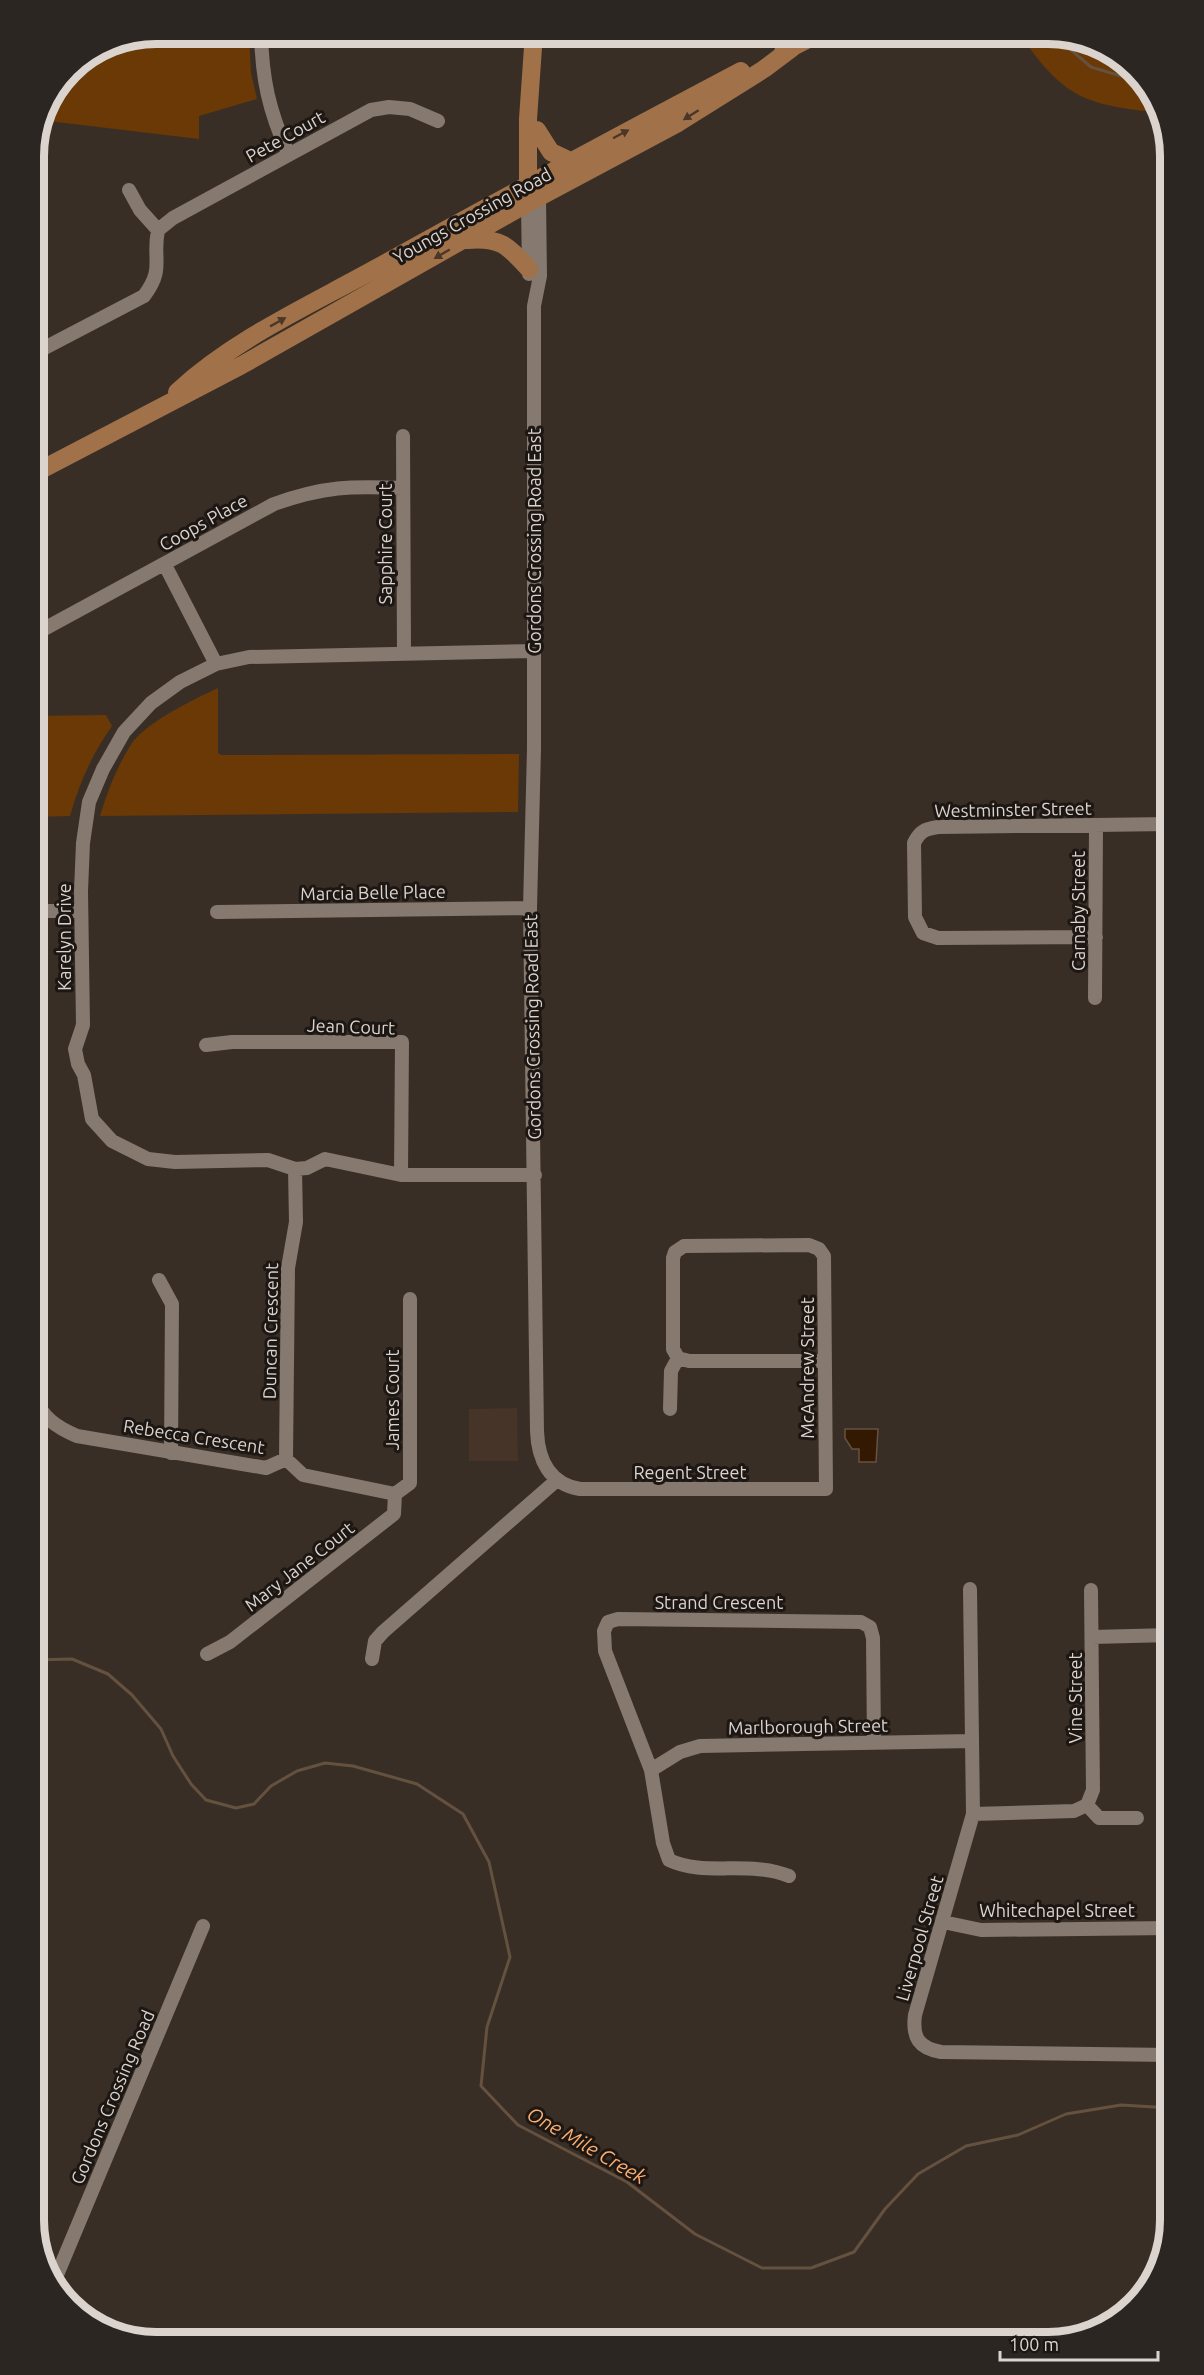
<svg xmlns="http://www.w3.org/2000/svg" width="1204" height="2375" viewBox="0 0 1204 2375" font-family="Ubuntu,sans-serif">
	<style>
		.built { fill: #453427 }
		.green { fill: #6a3905 }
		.water { fill: #331902; stroke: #65513f; stroke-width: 1.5 }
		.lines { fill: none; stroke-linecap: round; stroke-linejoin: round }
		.stream { stroke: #65513f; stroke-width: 3 }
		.minor { stroke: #86796f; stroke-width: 14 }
		.major { stroke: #a17249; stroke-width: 18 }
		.oneway { fill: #4b3727 }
		.labels { text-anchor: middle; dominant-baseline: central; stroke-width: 6; stroke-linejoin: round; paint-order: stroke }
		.street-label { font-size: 18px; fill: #dbd3ce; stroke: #1d1714 }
		.water-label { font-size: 20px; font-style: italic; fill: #fdae6f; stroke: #1d1714 }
		.rim { fill: none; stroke: #dbd3ce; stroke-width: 8 }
	</style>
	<rect width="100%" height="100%" fill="#392e26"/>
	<!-- built -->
	<path class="built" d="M 517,1408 L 518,1461 L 469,1461 L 469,1409 Z"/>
	<!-- green -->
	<path class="green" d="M 155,33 L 249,35 L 251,73 L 257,99 L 199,116 L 199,139 L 40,120 C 47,89 80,54 109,42 C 123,37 141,36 155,33 Z
		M 1019,33 L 1057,33 L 1123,58 L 1163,113 C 1085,105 1064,99 1019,33 Z
		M 218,688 L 218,753 L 221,755 L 519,754 L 518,812 L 100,816 C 108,790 117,766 132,743 C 147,722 194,699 218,688 Z
		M 106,715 L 112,726 C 92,754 79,784 70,816 L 33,817 L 33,716 Z"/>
	<!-- water -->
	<path class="water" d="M 845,1429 L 878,1429 L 876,1462 L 859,1462 L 859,1449 L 852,1449 L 845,1438 Z"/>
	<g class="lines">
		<!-- stream -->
		<path class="stream" d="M 1051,33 L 1091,67 L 1141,82
			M 33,1660 L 72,1659 L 108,1674 L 132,1695 L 161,1729 L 173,1756 L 191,1784 L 206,1800 L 236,1808 L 254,1804 L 271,1786 L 297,1771 L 325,1763 L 353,1766 L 417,1784 L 463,1814 L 489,1862 L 510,1957 L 487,2027 L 481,2086 L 518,2125 L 627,2182 L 695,2234 L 762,2268 L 811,2268 L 854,2252 L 885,2209 L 918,2174 L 966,2146 L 1018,2135 L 1066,2114 L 1121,2105 L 1171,2108"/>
		<!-- minor -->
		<path class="minor" d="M 261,33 C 262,79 269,111 288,153
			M 539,198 L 540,276 L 534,306 L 534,749 L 530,908 L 537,1431 C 538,1459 549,1484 580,1489 L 826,1489 L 824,1256 L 819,1249 L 809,1245 L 684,1246 L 675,1252 L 673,1258 L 673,1349 L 678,1358 L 689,1361 L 824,1361
			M 528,203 L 529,274
			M 158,230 L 173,218 L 371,110 L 389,107 L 410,109 L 438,121
			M 33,354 L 144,296 C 165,268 152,260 158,230 L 140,210 L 129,190
			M 403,436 L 404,652
			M 165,565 L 216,664
			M 33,635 L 274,504 C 325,486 350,486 403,488
			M 534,651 L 249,657 L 216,664 L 180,682 L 151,703 L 124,732 L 103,769 L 89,802 L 83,843 L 81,891 L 83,1025 L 75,1049 L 78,1064 L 84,1075 L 92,1119 L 112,1141 L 148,1159 L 175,1162 L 268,1160 L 295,1169 L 307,1168 L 325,1159 L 401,1175 L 535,1175
			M 33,911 L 81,911
			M 217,912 L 530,908
			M 1096,937 L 938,938 L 923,933 L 915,917 L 914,843 C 920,831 925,829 938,827 L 1171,824
			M 1095,998 L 1096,825
			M 206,1045 L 232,1042 L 402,1042 L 401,1175
			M 159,1280 L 172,1304 L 171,1453
			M 33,1396 C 43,1418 56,1427 77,1436 L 266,1468 L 286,1459 L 303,1475 L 395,1494
			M 670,1409 L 671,1371 L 678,1358
			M 286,1459 L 288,1268 L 296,1222 L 295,1169
			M 395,1494 L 410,1483 L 410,1299
			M 970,1589 L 973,1814 L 915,2015 C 912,2038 919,2048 941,2052 L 1171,2055
			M 1092,1637 L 1171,1635
			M 207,1654 L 230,1642 L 394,1514 L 395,1494
			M 372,1659 L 375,1641 L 383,1632 L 557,1480
			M 651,1770 L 680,1752 L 700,1746 L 972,1741
			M 1087,1805 L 1099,1818 L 1137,1818
			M 973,1814 L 1074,1811 L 1087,1805 L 1093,1790 L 1091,1590
			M 789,1876 C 749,1860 704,1877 669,1860 L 663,1843 L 651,1770 L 605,1651 L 604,1631 L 608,1622 L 618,1619 L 861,1622 L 870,1627 L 873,1638 L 874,1743
			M 943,1922 L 981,1930 L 1171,1928
			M 54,2282 L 203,1926"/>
		<!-- major -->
		<path class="major" d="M 783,52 L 820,33
			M 537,130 L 551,152 L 570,161
			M 528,196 L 528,119 L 534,33
			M 467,240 C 501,237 508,246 529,269
			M 177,392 C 233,340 306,307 373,270 C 495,202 618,136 741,71
			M 33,474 L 242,365 L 528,203 L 678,123 L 764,69 L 792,48"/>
	</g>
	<!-- one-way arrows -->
	<defs><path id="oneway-solid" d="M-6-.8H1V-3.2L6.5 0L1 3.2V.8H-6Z" transform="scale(1.5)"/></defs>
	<g class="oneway">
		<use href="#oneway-solid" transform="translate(691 115) rotate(148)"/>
		<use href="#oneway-solid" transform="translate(621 134) rotate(-28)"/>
		<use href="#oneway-solid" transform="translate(442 254) rotate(150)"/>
		<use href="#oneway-solid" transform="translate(278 322) rotate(-29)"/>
	</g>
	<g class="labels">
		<!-- street labels -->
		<g class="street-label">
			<text transform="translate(285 136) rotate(-29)">Pete Court</text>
			<text transform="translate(472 215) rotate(-29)">Youngs Crossing Road</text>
			<text transform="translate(203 522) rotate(-29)">Coops Place</text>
			<text transform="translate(534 541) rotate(-90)">Gordons Crossing Road East</text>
			<text transform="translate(385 544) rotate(-90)">Sapphire Court</text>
			<text transform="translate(1013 809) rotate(-1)">Westminster Street</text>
			<text transform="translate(373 892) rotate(-1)">Marcia Belle Place</text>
			<text transform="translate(1078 911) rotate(-90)">Carnaby Street</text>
			<text transform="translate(64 937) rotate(-90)">Karelyn Drive</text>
			<text transform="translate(351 1026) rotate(2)">Jean Court</text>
			<text transform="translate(532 1027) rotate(-91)">Gordons Crossing Road East</text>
			<text transform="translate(270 1331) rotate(-89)">Duncan Crescent</text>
			<text transform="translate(807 1368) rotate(-90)">McAndrew Street</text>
			<text transform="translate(392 1400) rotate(-90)">James Court</text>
			<text transform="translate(194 1436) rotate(9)">Rebecca Crescent</text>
			<text x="690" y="1472">Regent Street</text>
			<text transform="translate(299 1566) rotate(-38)">Mary Jane Court</text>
			<text x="719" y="1602">Strand Crescent</text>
			<text transform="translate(1075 1698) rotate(-90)">Vine Street</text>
			<text transform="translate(808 1726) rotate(-1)">Marlborough Street</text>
			<text x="1057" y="1910">Whitechapel Street</text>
			<text transform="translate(919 1938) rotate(-74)">Liverpool Street</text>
			<text transform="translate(112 2097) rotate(-67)">Gordons Crossing Road</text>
		</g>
		<!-- water labels -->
		<g class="water-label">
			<text transform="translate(587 2145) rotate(30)">One Mile Creek</text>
		</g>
	</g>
	<!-- crop -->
	<path d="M0 0H1204V2375H0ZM156 44H1048A112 112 0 0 1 1160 156V2220A112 112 0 0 1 1048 2332H156A112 112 0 0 1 44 2220V156A112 112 0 0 1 156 44Z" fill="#2c2623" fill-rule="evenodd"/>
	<path class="rim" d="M156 44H1048A112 112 0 0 1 1160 156V2220A112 112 0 0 1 1048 2332H156A112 112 0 0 1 44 2220V156A112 112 0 0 1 156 44Z"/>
	<!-- scale -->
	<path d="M1000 2351v9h158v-9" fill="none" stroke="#dbd3ce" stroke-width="3"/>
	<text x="1009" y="2351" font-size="18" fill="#dbd3ce" stroke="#1d1714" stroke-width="4.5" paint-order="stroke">100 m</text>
</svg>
